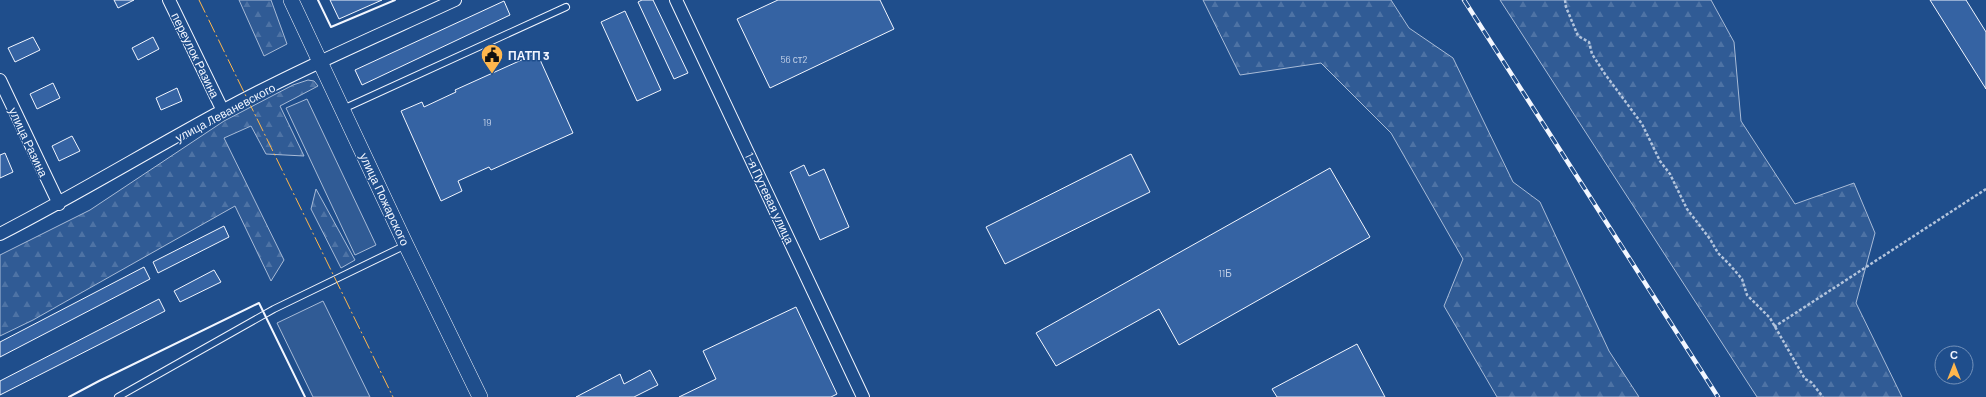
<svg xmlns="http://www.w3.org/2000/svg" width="1986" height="397" viewBox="0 0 1986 397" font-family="Barlow,sans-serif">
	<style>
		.built { fill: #305b95; stroke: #a8bbd7 }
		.forest { fill: url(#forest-firs); stroke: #a8bbd7 }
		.building { fill: #3563a3; stroke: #f2f6ff }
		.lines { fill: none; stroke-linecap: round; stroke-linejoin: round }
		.service-casing { stroke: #f2f6ff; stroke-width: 8 }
		.minor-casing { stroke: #f2f6ff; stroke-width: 14 }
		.tertiary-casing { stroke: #f2f6ff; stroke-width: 16 }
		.path { stroke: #b3c4dc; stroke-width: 2.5; stroke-dasharray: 3 2; stroke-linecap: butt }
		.service { stroke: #1f4e8c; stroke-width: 6 }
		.minor { stroke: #1f4e8c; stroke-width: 12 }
		.tertiary { stroke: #1f4e8c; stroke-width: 15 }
		.rail-casing { stroke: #f2f6ff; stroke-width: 4.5 }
		.rail { stroke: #1f4e8c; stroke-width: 3; stroke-dasharray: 9; stroke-linecap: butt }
		.wall { stroke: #f2f6ff; stroke-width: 2 }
		.power { stroke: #ffb74d; stroke-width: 1; stroke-dasharray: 14 3 2 3; stroke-linecap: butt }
		.labels { text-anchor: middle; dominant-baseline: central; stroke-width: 3; stroke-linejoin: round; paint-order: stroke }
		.number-label { font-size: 10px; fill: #c3d1e8 }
		.street-label { font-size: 12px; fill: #f2f6ff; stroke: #1f4e8c }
		.poi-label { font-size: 12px; font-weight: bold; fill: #f2f6ff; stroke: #1f4e8c; text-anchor: start }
	</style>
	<defs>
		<pattern id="forest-firs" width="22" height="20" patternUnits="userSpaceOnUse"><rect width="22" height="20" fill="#305b95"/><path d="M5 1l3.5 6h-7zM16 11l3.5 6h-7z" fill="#4e73a5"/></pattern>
	</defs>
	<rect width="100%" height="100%" fill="#1f4e8c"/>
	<!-- built -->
	<path class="built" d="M 307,99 L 376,245 L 355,255 L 286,108 Z
		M 323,301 L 370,397 L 313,397 L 277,323 Z"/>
	<!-- forest -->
	<path class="forest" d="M 239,0 L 271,0 L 287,44 L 264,56 Z
		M 1203,0 L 1391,0 L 1409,28 L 1453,58 L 1513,182 L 1540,202 L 1609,351 L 1639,397 L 1497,397 L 1444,306 L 1463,259 L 1391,133 L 1321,63 L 1240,75 Z
		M 1500,0 L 1711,0 L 1734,42 L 1741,121 L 1795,204 L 1854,183 L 1875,233 L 1856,303 L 1902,397 L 1757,397 Z
		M 308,80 L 314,81 L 318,86 L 280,106 L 304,156 L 266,154 L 251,126 L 224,138 L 284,260 L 271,281 L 235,206 L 33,320 L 0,336 L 0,255 L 90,210 L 224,121 L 293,85 Z
		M 316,189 L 355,260 L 341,268 L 311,209 Z"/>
	<!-- building -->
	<path class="building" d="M 114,0 L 134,0 L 118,8 Z
		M 330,0 L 382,0 L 339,19 Z
		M 642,0 L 653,0 L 688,73 L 674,79 L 638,2 Z
		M 778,0 L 880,0 L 894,29 L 770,88 L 737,19 Z
		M 1930,0 L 1966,0 L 1986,32 L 1986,89 Z
		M 504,1 L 510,15 L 362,85 L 355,70 Z
		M 625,11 L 661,90 L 637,101 L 601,22 Z
		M 33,37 L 40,50 L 15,62 L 8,48 Z
		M 153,37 L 159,49 L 138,60 L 132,48 Z
		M 537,53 L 573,133 L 491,170 L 489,167 L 458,181 L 462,191 L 441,201 L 401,111 L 422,102 L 424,107 L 456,92 L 455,90 Z
		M 53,83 L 60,98 L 37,109 L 30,94 Z
		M 177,88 L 182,101 L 161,110 L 156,98 Z
		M 72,136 L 80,151 L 59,161 L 52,146 Z
		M 5,153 L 13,172 L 0,178 L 0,155 Z
		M 1131,154 L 1150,192 L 1005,264 L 986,227 Z
		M 804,165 L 809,176 L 824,169 L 849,227 L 820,240 L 790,172 Z
		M 1330,168 L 1370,237 L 1179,345 L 1159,309 L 1056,366 L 1036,333 Z
		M 224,226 L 229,237 L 158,273 L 153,262 Z
		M 144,267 L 150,279 L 0,357 L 0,342 Z
		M 214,270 L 221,282 L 180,302 L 174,291 Z
		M 159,299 L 165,311 L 0,395 L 0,381 Z
		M 796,307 L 837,394 L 831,397 L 679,397 L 716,379 L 703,351 Z
		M 1357,344 L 1385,397 L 1277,397 L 1272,389 Z
		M 650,370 L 658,385 L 634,397 L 576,397 L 620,374 L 624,384 Z"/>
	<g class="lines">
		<!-- service casing -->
		<g class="service-casing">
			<path id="service" d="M 343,109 L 566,7
				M 118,397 L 274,309 L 406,245"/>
		</g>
		<!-- minor casing -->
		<g class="minor-casing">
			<path id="minor" d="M 169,0 L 223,111
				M 676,0 L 863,397
				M 0,80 L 59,204
				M 0,234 C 76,195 148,151 222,111 C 298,70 377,36 455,0"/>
		</g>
		<!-- tertiary casing -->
		<g class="tertiary-casing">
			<path id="tertiary" d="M 291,0 L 406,245 L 480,397"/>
		</g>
		<!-- path -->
		<path class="path" d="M 1565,0 L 1566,7 L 1578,36 L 1589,42 L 1592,54 L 1605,74 L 1642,124 L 1660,161 L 1670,174 L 1687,209 L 1710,239 L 1718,253 L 1730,265 L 1742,279 L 1747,295 L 1770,318 L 1805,379 L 1811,382 L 1823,397
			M 1774,327 L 1986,189"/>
		<!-- service -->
		<use href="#service" class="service"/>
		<!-- minor -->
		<use href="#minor" class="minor"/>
		<!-- tertiary -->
		<use href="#tertiary" class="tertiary"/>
		<!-- rail casing -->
		<g class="rail-casing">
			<path id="rail" d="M 1464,0 L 1718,397"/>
		</g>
		<!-- rail -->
		<use href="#rail" class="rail"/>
		<!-- wall -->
		<path class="wall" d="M 318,0 L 331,27 L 395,0
			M 69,397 L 99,381 L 259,303 L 305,397"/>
		<!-- power -->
		<path class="power" d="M 199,0 L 393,397"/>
	</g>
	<!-- icons -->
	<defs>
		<g id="civic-pin" transform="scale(1.15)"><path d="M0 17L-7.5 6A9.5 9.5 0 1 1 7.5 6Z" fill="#ffb74d" stroke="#1f4e8c"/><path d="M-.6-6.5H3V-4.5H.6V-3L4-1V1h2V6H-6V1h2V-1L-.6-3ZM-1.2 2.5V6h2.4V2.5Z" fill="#111"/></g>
	</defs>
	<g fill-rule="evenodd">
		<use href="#civic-pin" x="492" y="55"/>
	</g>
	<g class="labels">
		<!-- number labels -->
		<g class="number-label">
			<text x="794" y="59">56 ст2</text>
			<text x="487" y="122">19</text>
			<text x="1225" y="273">11Б</text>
		</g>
		<!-- street labels -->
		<g class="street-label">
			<text transform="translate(196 55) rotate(64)">переулок Разина</text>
			<text transform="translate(225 112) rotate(-28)">улица Леваневского</text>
			<text transform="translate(29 142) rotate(65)">улица Разина</text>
			<text transform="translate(770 198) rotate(65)">1-я Путевая улица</text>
			<text transform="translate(385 199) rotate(65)">улица Пожарского</text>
		</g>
		<!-- poi labels -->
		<g class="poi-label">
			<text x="508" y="55">ПАТП 3</text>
		</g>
	</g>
	<!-- north arrow -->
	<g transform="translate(1954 365)"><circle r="19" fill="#1f4e8c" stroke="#7391ba"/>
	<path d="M0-3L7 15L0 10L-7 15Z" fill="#ffb74d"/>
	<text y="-6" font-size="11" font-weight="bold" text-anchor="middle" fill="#f2f6ff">С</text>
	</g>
</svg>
